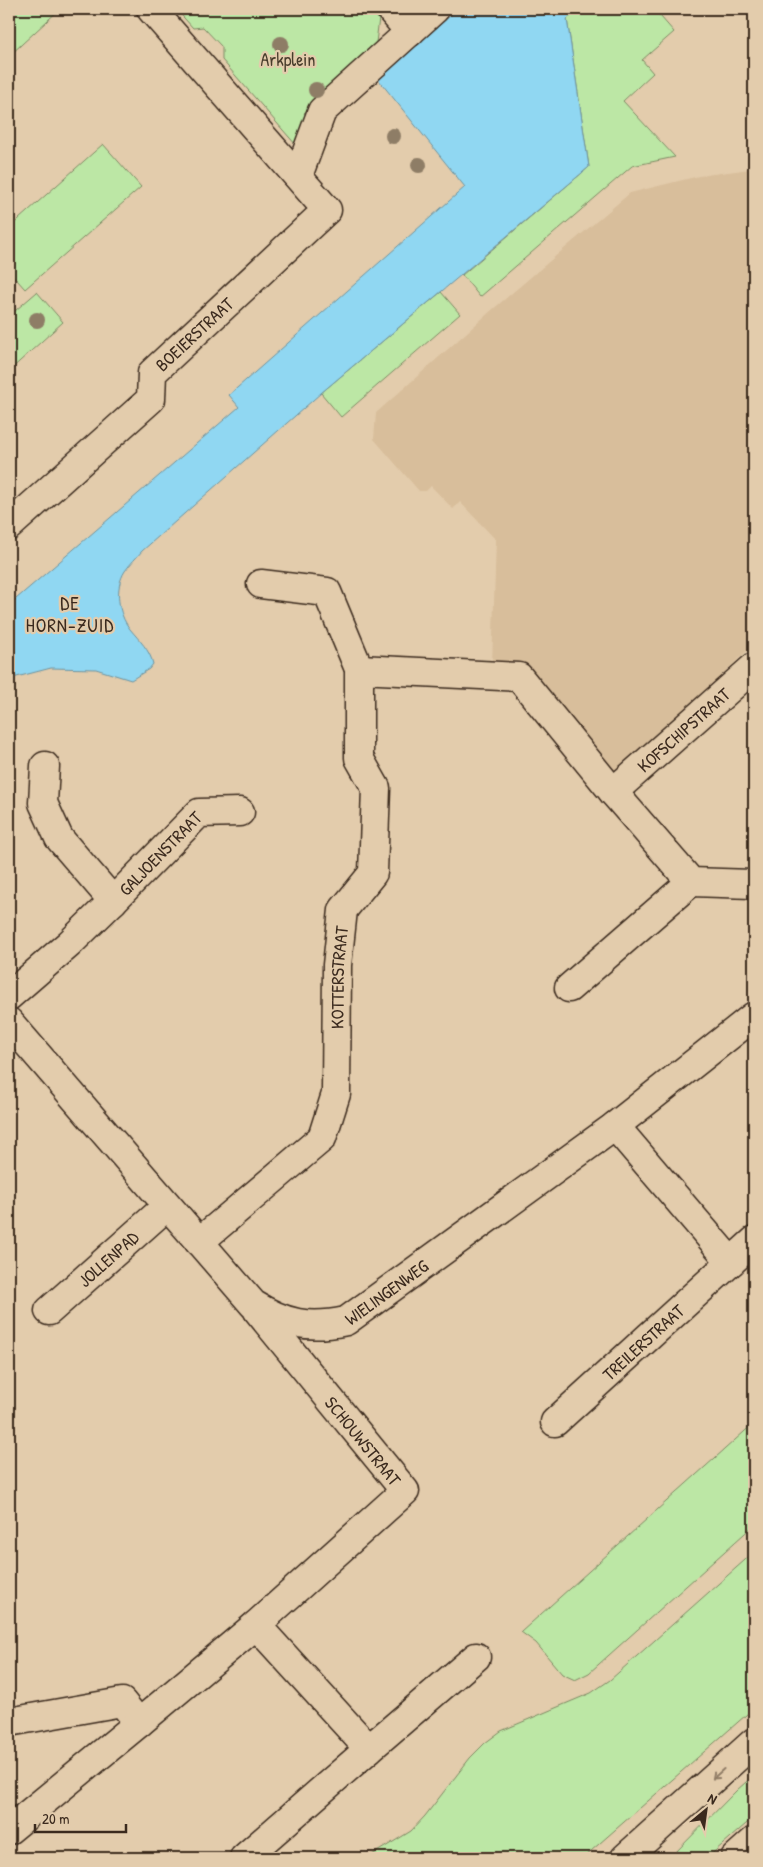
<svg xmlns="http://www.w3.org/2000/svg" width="763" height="1867" viewBox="0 0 763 1867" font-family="'Patrick Hand',sans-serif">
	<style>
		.built { fill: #d8be9b }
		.green { fill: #bce7a5; stroke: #7c8862 }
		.water { fill: #90d7f2; stroke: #6e929d }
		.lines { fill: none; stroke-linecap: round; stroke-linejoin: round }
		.minor-casing { stroke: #3b2a1e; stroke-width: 31 }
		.major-casing { stroke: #3b2a1e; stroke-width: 31 }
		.minor { stroke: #e3ccac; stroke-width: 28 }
		.major { stroke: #e3ccac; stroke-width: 28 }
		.tree { fill: #8e7d66 }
		.oneway { stroke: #8f7b65 }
		.labels { text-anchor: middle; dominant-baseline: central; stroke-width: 4.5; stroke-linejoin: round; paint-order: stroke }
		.park-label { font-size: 18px; fill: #483d2c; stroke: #e3ccac }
		.street-label { font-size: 18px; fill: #3b2a1e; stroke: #e3ccac }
		.neighbourhood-label { font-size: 19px; letter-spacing: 1px; fill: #3b2a1e; stroke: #e3ccac }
	</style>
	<rect width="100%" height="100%" fill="#e3ccac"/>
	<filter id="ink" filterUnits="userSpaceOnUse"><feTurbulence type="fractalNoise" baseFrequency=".02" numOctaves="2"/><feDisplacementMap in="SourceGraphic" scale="10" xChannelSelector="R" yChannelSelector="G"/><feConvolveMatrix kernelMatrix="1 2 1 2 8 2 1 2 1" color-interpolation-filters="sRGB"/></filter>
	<g filter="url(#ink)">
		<!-- built -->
		<path class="built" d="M 754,165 L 754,644 L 616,775 L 492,665 L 496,540 L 460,502 L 453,509 L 431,486 L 426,491 L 419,491 L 374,439 L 376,413 L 492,310 L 630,193 L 699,176 L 750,169 Z"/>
		<!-- green -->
		<path class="green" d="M 15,9 L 60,9 L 9,56 L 9,15 Z
			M 176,9 L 371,9 L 379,18 L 375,51 L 304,113 L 308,118 L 296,145 L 222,60 L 222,47 L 203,27 L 193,28 Z
			M 578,9 L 654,9 L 674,32 L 642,60 L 653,73 L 623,101 L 675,157 L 632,166 L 480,297 L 462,275 L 589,167 L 567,19 Z
			M 103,144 L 141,187 L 25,289 L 9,271 L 9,228 Z
			M 37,292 L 63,322 L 9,371 L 9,316 Z
			M 441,292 L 460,314 L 341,417 L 321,393 Z
			M 754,1423 L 754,1525 L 589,1673 L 575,1680 L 562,1674 L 536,1643 L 521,1632 Z
			M 754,1552 L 754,1708 L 583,1858 L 367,1858 L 411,1831 L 425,1816 L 470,1758 L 485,1743 L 501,1731 L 591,1693 L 610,1680 Z
			M 754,1775 L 754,1817 L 707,1858 L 670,1858 L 737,1790 Z"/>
		<!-- water -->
		<path class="water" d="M 458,9 L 578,9 L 567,19 L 589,167 L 321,393 L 142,551 C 137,557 130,564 125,571 C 114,588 118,614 130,629 C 139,640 150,650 153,664 L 149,669 L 131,680 L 96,669 L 51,668 L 9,679 L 9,605 L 239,407 L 229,395 L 465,187 L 378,79 Z"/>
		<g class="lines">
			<!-- minor casing -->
			<g class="minor-casing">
				<g id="minor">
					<path d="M 390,9 L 410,32"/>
					<path d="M 298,176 L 322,111 L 435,9"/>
					<path id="s1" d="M 9,526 L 151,399 L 152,373 L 327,210 L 151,9"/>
					<path d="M 359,669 L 519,677 L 613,792 L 691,882 L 752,884"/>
					<path d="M 45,766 L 43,803 L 59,838 L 113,901"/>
					<path id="s2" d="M 613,792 L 754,667"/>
					<path d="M 569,988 L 691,882"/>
					<path id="s3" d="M 9,996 L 69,944 L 113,901 L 199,813 L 240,812"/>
					<path id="s4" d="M 9,1022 L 253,1304 C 285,1324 309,1329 346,1321 L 615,1126 L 754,1016"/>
					<path d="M 615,1126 L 731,1262"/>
					<path id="s5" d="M 199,1242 L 322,1138 L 336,1094 L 337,965 L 343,910 L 373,873 L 376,788 L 359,758 L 359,669 L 327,592 L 261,584"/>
					<path id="s6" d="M 49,1311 L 167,1206"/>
					<path id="s7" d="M 555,1422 L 754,1241"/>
					<path d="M 9,1722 L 122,1702 L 139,1723"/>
					<path d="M 369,1749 L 476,1657"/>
					<path d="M 9,1830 L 139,1723 L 256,1625 L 405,1491 L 258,1311"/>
					<path d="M 244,1858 L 369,1749 L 256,1625"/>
				</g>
			</g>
			<!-- major casing -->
			<g class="major-casing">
				<path id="major" d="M 625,1858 L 754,1742
					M 735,1858 L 754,1841"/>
			</g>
			<!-- minor -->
			<use href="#minor" class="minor"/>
			<!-- major -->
			<use href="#major" class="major"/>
		</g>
		<!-- trees -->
		<g class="tree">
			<circle cx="281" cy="44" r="8"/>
			<circle cx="316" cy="90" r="8"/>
			<circle cx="393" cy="136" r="8"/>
			<circle cx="419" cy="165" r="8"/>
			<circle cx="37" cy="320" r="8"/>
		</g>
		<!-- one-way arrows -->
		<defs><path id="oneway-shaft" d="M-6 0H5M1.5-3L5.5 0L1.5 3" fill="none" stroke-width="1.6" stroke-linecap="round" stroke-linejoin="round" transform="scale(1.25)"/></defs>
		<use class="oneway" href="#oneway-shaft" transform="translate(718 1774) rotate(138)"/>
	</g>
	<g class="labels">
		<!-- park labels -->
		<g class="park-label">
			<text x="288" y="59">Arkplein</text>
		</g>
		<!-- street labels -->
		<g class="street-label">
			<text stroke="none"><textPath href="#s1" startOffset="274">BOEIERSTRAAT</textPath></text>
			<text stroke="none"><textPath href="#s2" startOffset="94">KOFSCHIPSTRAAT</textPath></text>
			<text stroke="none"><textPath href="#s3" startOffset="208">GALJOENSTRAAT</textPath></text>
			<text stroke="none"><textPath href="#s5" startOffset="324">KOTTERSTRAAT</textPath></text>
			<text stroke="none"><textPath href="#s6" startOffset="79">JOLLENPAD</textPath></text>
			<text stroke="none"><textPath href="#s4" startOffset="520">WIELINGENWEG</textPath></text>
			<text stroke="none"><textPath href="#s7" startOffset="119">TREILERSTRAAT</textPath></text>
			<text transform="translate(363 1441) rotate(51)">SCHOUWSTRAAT</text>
		</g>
		<!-- neighbourhood labels -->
		<g class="neighbourhood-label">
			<text x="70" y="603">DE<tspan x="70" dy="22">HORN-ZUID</tspan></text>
		</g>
	</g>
	<!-- margin -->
	<rect width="763" height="1867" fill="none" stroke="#e3ccac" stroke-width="30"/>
	<rect x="15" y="15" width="733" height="1837" fill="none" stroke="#3b2a1e" stroke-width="2" filter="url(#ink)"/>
	<!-- north arrow -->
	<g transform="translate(706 1810) rotate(29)" stroke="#e3ccac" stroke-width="4" paint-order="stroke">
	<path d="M0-4L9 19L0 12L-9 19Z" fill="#3b2a1e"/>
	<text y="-8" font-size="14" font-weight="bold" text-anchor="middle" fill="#3b2a1e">N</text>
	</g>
	<!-- scale -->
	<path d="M35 1824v8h91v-8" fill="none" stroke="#3b2a1e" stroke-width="2.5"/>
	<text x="42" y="1824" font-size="15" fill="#3b2a1e" stroke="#e3ccac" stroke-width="4" paint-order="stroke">20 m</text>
</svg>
